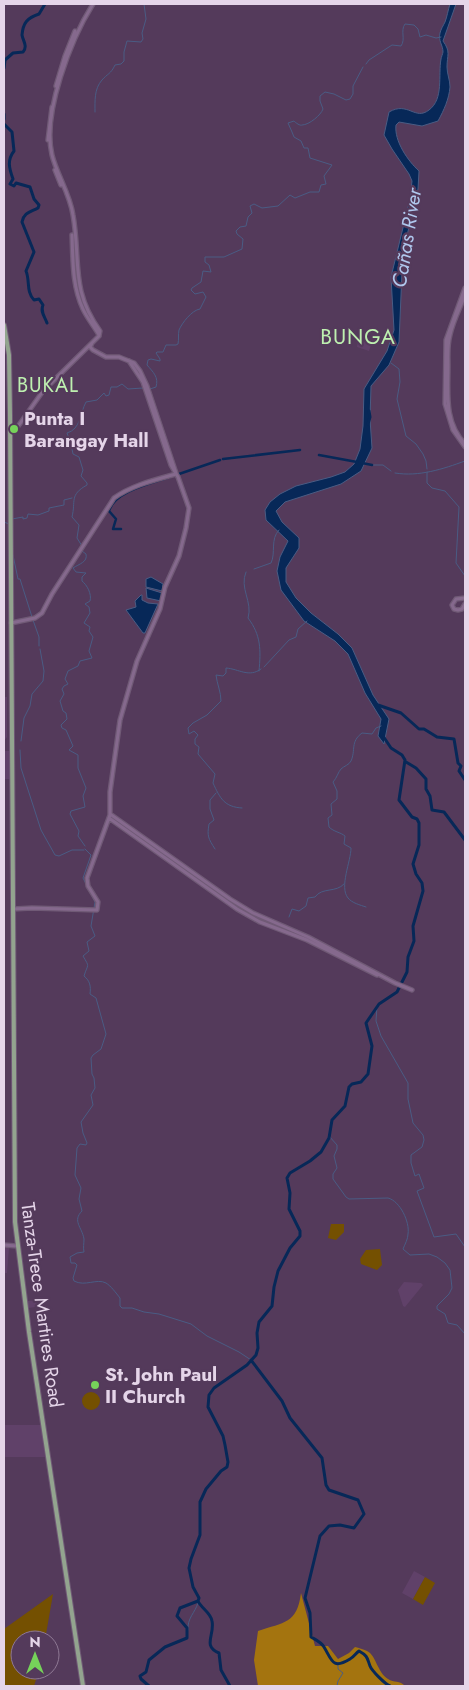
<svg xmlns="http://www.w3.org/2000/svg" width="469" height="1690" viewBox="0 0 469 1690" font-family="Jost,sans-serif">
	<style>
		.built { fill: #604169 }
		.green { fill: #745001 }
		.forest { fill: #a4740f }
		.water { fill: #072858; stroke: #4a5c84 }
		.lines { fill: none; stroke-linecap: round; stroke-linejoin: round }
		.stream { stroke: #4a5c84; stroke-width: 1 }
		.canal { stroke: #072858; stroke-width: 2.5 }
		.river { stroke: #072858; stroke-width: 3 }
		.secondary-casing { stroke: #705a76; stroke-width: 5.5 }
		.primary-casing { stroke: #705a76; stroke-width: 6 }
		.secondary { stroke: #85698d; stroke-width: 3 }
		.primary { stroke: #93a48f; stroke-width: 4 }
		.poi-dot { fill: #76d25a; stroke: #543a5b; stroke-width: 2 }
		.labels { text-anchor: middle; dominant-baseline: central; stroke-width: 4.5; stroke-linejoin: round; paint-order: stroke }
		.poi-label { font-size: 19px; font-weight: bold; fill: #e5d5e9; stroke: #543a5b; text-anchor: start }
		.street-label { font-size: 19px; fill: #e5d5e9; stroke: #543a5b }
		.water-label { font-size: 20px; font-style: italic; fill: #b0c8ee; stroke: #543a5b }
		.neighbourhood-label { font-size: 20px; letter-spacing: 1px; fill: #bef0b0; stroke: #543a5b }
		.quarter-label { font-size: 21px; letter-spacing: 1px; fill: #bef0b0; stroke: #543a5b }
	</style>
	<rect width="100%" height="100%" fill="#543a5b"/>
	<!-- built -->
	<path class="built" d="M 358,340 L 372,342 L 369,351 L 357,347 Z
		M 4,697 L 7,697 L 7,737 L 4,741 Z
		M 4,751 L 10,751 L 10,779 L 4,779 Z
		M 4,1248 L 9,1248 L 7,1273 L 4,1273 Z
		M 404,1282 L 421,1283 L 423,1285 L 405,1307 L 403,1306 L 398,1290 Z
		M 43,1300 L 43,1306 L 28,1308 L 27,1301 Z
		M 4,1425 L 41,1425 L 45,1457 L 4,1457 Z
		M 414,1571 L 425,1577 L 413,1599 L 402,1593 Z"/>
	<!-- green -->
	<path class="green" d="M 331,1224 L 344,1224 L 344,1232 L 336,1240 L 328,1238 Z
		M 380,1249 L 382,1265 L 377,1270 L 361,1264 L 360,1259 L 366,1250 Z
		M82 1401a9 9 0 1 1 18 0a9 9 0 1 1-18 0Z
		M 425,1577 L 435,1583 L 423,1605 L 413,1599 Z
		M 53,1594 L 45,1640 L 20,1640 L 20,1670 L 39,1670 L 34,1686 L 4,1686 L 4,1629 Z"/>
	<!-- forest -->
	<path class="forest" d="M 301,1593 L 315,1646 L 328,1646 L 338,1659 L 349,1653 L 355,1647 C 359,1648 363,1649 367,1651 C 376,1655 377,1672 388,1679 C 394,1683 400,1680 405,1686 L 258,1686 L 254,1660 L 258,1631 C 284,1622 297,1624 301,1593 Z"/>
	<!-- water -->
	<path class="water" d="M 450,4 L 456,4 L 443,41 C 451,52 447,55 447,67 C 447,74 450,80 450,87 C 449,99 444,110 438,121 L 422,126 L 399,122 L 396,125 C 394,141 408,161 419,171 L 418,189 L 405,244 L 402,272 L 399,342 L 389,365 L 371,386 L 370,419 L 372,448 L 361,471 L 341,484 L 285,502 L 276,511 L 282,522 L 299,538 L 299,548 L 286,568 L 286,582 L 296,598 L 311,613 L 338,634 L 352,648 L 373,695 L 389,719 L 384,744 L 378,736 L 381,719 L 365,693 L 348,654 L 335,641 L 304,621 L 281,590 L 277,571 L 280,557 L 288,541 L 266,520 L 265,510 L 270,502 L 280,494 L 296,486 L 331,477 L 345,472 L 354,464 L 360,449 L 363,426 L 364,389 L 387,351 L 394,330 L 391,277 L 410,199 L 412,181 L 409,174 L 392,149 L 384,135 L 389,112 C 408,101 415,121 429,110 C 444,99 438,75 441,59 C 441,58 443,53 443,52 C 443,45 438,41 440,33 C 441,29 443,26 445,22 C 447,17 448,10 450,4 Z
		M 151,577 L 163,584 L 162,591 L 146,587 L 146,579 Z
		M 146,588 L 162,593 L 161,601 L 147,598 Z
		M 141,595 L 142,595 L 142,600 L 148,603 L 158,604 L 145,633 L 143,633 L 126,610 L 136,607 L 135,601 Z"/>
	<g class="lines">
		<!-- stream -->
		<path class="stream" d="M 366,64 L 369,60 L 392,45 L 401,46 C 406,39 400,31 405,24 L 414,25 L 418,29 L 420,37 L 426,35 L 436,38 L 441,37
			M 95,112 C 95,101 94,89 102,80 C 107,74 111,74 115,65 L 121,64 L 124,61 L 124,52 L 127,41 L 141,42 L 143,39 L 142,33 L 146,19 L 144,4
			M 391,363 L 399,369 L 400,382 L 397,399 L 406,436 L 416,444 L 423,454 L 426,461 L 427,469
			M 150,389 L 156,387 C 159,377 153,372 147,365 L 148,360 L 151,359 L 160,361 L 160,359 L 156,353 L 157,352 L 163,352 L 166,345 L 176,345 L 178,344 C 179,339 178,335 179,330 C 182,323 192,310 200,309 L 206,297 L 203,292 L 195,294 L 191,290 L 192,288 L 201,282 L 203,271 L 211,272 L 209,265 L 205,262 L 205,257 L 224,257 L 242,249 L 243,239 L 237,234 L 236,231 L 240,227 L 246,226 L 248,217 L 252,213 L 250,206 L 254,204 L 262,208 L 278,206 L 290,195 L 295,198 L 310,192 L 319,192 L 321,185 L 326,184 L 324,176 L 332,165 L 310,158 L 308,148 L 304,148 L 301,141 L 294,137 L 292,132 L 288,123 L 294,121 C 296,123 300,126 302,125 C 309,125 321,115 323,109 L 320,101 L 320,96 L 325,92 L 334,94 L 346,100 L 350,99 L 353,94 L 353,86 L 363,67
			M 372,465 L 383,465 L 391,471
			M 427,472 L 427,483 L 432,488 L 445,491 L 459,507 L 456,563 L 465,576
			M 395,473 C 419,477 443,469 465,461
			M 12,519 L 23,517 L 23,519 L 27,518 L 28,514 L 38,515 L 49,511 L 49,508 L 64,505 L 64,500 L 72,498
			M 4,522 L 9,524
			M 82,546 L 77,538 L 79,525 L 72,517 C 76,501 69,495 87,485 L 87,483 L 81,476 L 83,470 L 79,457 L 73,454 L 71,444 L 77,441 L 76,439 L 68,436 L 67,433 C 81,429 80,413 86,402 L 97,400 L 104,393 L 106,396 L 109,395 L 111,387 L 117,387 L 122,384 L 128,389 L 143,388
			M 82,551 L 86,554 C 88,562 79,564 73,568 L 76,572 L 86,573 L 82,577 L 82,581 C 87,585 92,594 90,601 L 85,604 L 89,607 L 90,613 L 84,623 L 90,627 L 89,631 L 93,637 L 89,651 L 92,658 L 80,661 L 78,666 L 68,671 L 65,679 L 68,684 L 64,686 L 62,689 L 64,694 L 60,701 L 63,711 L 66,713 L 67,719 L 61,725 L 62,728 L 66,730 L 73,746 L 69,750 L 78,755 L 78,768 L 86,788 L 83,796 L 85,807 L 71,811 L 70,814 L 79,831 L 78,836 L 85,846
			M 13,555 L 18,579 L 20,579 L 32,617
			M 254,569 L 271,563 C 276,553 270,539 279,530
			M 246,572 C 239,588 253,602 248,618 C 261,635 261,650 259,671
			M 33,620 L 39,637 L 39,646
			M 264,667 L 289,640 L 296,637 L 298,629 L 307,621
			M 21,741 L 24,718 L 30,706 L 32,694 L 43,681 L 44,671 L 40,649
			M 20,750 L 21,768 L 41,830 L 55,855 L 59,856 L 72,850 L 84,850
			M 242,808 C 224,807 220,798 213,783 L 215,774 L 198,754 L 199,747 L 195,744 L 195,739 L 198,735 L 194,731 L 189,734 L 188,728 L 193,723 L 207,715 L 221,701 C 221,692 217,684 216,675 L 223,676 L 226,673 L 226,668 C 239,669 249,678 261,669
			M 85,849 L 91,855 L 83,878 L 95,902 L 91,926 L 95,936 L 87,942 L 89,951 L 83,956 C 90,968 88,963 84,976 C 90,981 91,986 90,994 L 96,998 L 106,1034 L 101,1049 L 93,1055 L 91,1058 L 92,1074 L 94,1078 L 95,1088 L 91,1095 L 93,1105 L 81,1122 L 83,1133 L 87,1143 L 86,1145 L 80,1144 L 77,1148 L 75,1175 L 81,1188 L 79,1199 L 82,1211 C 72,1221 82,1227 84,1239 C 84,1243 83,1248 84,1252 L 77,1253 L 70,1257 L 71,1263 L 75,1263 L 77,1265 L 73,1278 L 74,1281 C 85,1287 97,1278 106,1283 C 111,1286 116,1293 120,1298 L 120,1306 L 122,1308 L 132,1308 L 144,1312 L 159,1314 L 191,1324 L 207,1336 L 239,1352 L 251,1360
			M 215,849 C 208,838 207,836 209,824 L 214,820 L 210,809 L 210,800 L 216,793
			M 366,907 C 360,905 352,903 348,898 C 339,887 351,861 351,848 L 344,844 L 345,836 C 340,832 334,832 329,827 L 328,818 L 332,815 L 331,804 L 337,799 L 337,791 L 333,782 C 337,778 338,772 341,769 C 344,766 349,765 351,761 C 356,750 350,742 362,733 L 372,734 L 376,728 L 381,726
			M 289,917 L 292,909 L 299,911 L 306,906 L 308,898 L 315,897 C 322,887 336,893 344,884
			M 377,1006 L 376,1021 L 381,1036 L 408,1083 L 408,1099 L 413,1123 L 423,1135 L 424,1140 L 422,1147 L 411,1155 L 411,1163 L 415,1176 L 419,1174 L 424,1188 L 417,1191 L 434,1237 L 456,1234 L 465,1247
			M 329,1136 L 337,1145 L 337,1149 L 334,1156 L 337,1168 L 333,1174 L 333,1179 L 346,1197 L 349,1199 L 388,1198 C 400,1201 410,1222 408,1234 C 408,1239 405,1244 403,1249 L 410,1255 L 429,1254 L 437,1257 L 445,1263 L 450,1270 L 452,1288 L 449,1294 L 437,1306 L 437,1309 L 445,1314 L 448,1323 L 457,1325 L 465,1334
			M 188,1630 C 187,1618 195,1613 198,1603
			M 337,1686 L 338,1681 L 343,1673 L 338,1669 L 338,1663"/>
		<!-- canal -->
		<path class="canal" d="M 319,455 L 357,462
			M 223,459 L 300,450
			M 362,463 L 372,465
			M 179,474 L 220,460
			M 121,529 L 113,529 L 116,519 L 109,511 C 114,491 153,483 170,477"/>
		<!-- river -->
		<path class="river" d="M 4,68 L 5,60 L 13,53 L 23,52 C 28,46 23,41 22,35 C 23,23 27,18 39,14 L 45,4
			M 4,114 L 4,119
			M 4,124 L 12,132 L 14,151 C 7,160 9,168 13,179 L 10,184 L 14,186 L 16,183 L 30,187 L 34,199 L 39,205 L 38,208 C 31,212 24,212 22,222 L 34,252 L 26,271 C 30,280 26,292 34,300 L 39,299 L 43,305 C 40,312 45,317 47,323
			M 368,424 L 370,417 L 369,411
			M 378,705 L 401,713 L 419,729 L 424,729 L 437,737 L 454,739 L 458,763 L 461,766 L 459,771 L 465,780
			M 406,762 L 416,768 L 426,779 L 426,789 L 430,796 L 432,810 L 444,812 L 465,840
			M 251,1360 L 282,1401 L 290,1418 L 322,1458 L 326,1485 L 329,1490 L 358,1500 L 364,1514 L 354,1528 L 340,1525 L 329,1526 L 320,1536 L 305,1598 L 310,1613 L 311,1637 C 316,1640 321,1642 324,1647 C 332,1660 332,1670 350,1659 C 354,1657 356,1653 359,1651 C 368,1656 367,1658 370,1666 C 372,1671 385,1684 390,1686
			M 198,1601 L 199,1598 L 193,1587 L 189,1568 L 191,1559 L 200,1535 L 200,1502 L 206,1489 L 221,1471 L 227,1467 L 228,1462 L 225,1445 L 223,1436 L 208,1407 L 209,1395 L 214,1388 L 247,1365 L 256,1355 L 258,1348 L 257,1333 L 259,1322 L 272,1306 L 274,1287 L 278,1271 L 290,1248 L 300,1236 L 300,1231 L 289,1209 L 290,1193 L 287,1178 L 290,1173 L 310,1161 L 321,1152 L 329,1138 L 332,1120 L 345,1106 L 349,1087 L 352,1084 L 361,1082 L 368,1074 L 372,1046 L 366,1023 L 379,1004 L 397,992 L 407,972 L 408,957 L 414,941 L 413,926 L 423,891 L 422,883 L 416,874 L 413,864 L 419,845 L 419,823 L 417,819 L 412,817 L 399,800 L 405,760 L 402,755 L 391,748 L 383,736
			M 198,1601 C 201,1608 211,1613 212,1621 C 215,1635 202,1646 219,1653 L 221,1670 L 230,1686
			M 149,1686 L 141,1679 L 140,1676 L 146,1672 L 149,1660 L 165,1647 L 187,1638 L 187,1628 L 177,1616 L 180,1608 L 198,1601"/>
		<!-- secondary casing -->
		<g class="secondary-casing">
			<path id="secondary" d="M 93,4 C 71,39 42,113 52,155 C 57,175 70,194 73,215 C 81,260 70,290 100,331 L 99,336
				M 56,86 L 65,56 L 75,31
				M 48,140 L 52,107
				M 55,170 L 61,185
				M 72,235 C 73,259 72,286 83,309 C 87,318 94,326 99,335
				M 465,288 L 446,340 L 445,404 L 453,430 L 465,447
				M 465,295 C 460,308 453,321 450,335 C 447,346 448,356 448,366 C 448,394 444,422 465,444
				M 92,343 L 90,347 L 93,350 L 106,357 L 119,357 L 134,363 L 140,371 L 147,386 L 176,473
				M 10,432 L 14,432 L 43,391 L 99,336
				M 465,598 L 456,599 L 452,605 L 454,609 L 458,610 L 462,609 L 465,604
				M 11,623 L 35,618 L 42,613 L 52,594 L 114,498 C 132,485 155,480 176,474
				M 110,814 L 230,899 L 253,913 L 308,937 L 395,983 L 412,990
				M 109,818 L 237,909 L 260,922 L 307,940 L 377,975
				M 13,909 L 32,908 L 97,910 L 98,902 L 88,886 L 87,878 L 110,815 L 110,792 L 120,720 L 137,661 L 160,609 L 165,587 L 179,556 L 186,528 L 189,508 L 178,477 L 171,465 L 143,382 L 129,361
				M 4,1245 L 17,1246"/>
		</g>
		<!-- primary casing -->
		<g class="primary-casing">
			<path id="primary" d="M 4,325 L 9,355 L 10,415 L 15,1222 L 29,1332 L 83,1686"/>
		</g>
		<!-- secondary -->
		<use href="#secondary" class="secondary"/>
		<!-- primary -->
		<use href="#primary" class="primary"/>
	</g>
	<!-- markers -->
	<g class="poi-dot">
		<circle cx="14" cy="429" r="5"/>
		<circle cx="95" cy="1385" r="5"/>
	</g>
	<g class="labels">
		<!-- poi labels -->
		<g class="poi-label">
			<text x="24" y="418">Punta I<tspan x="24" dy="22">Barangay Hall</tspan></text>
			<text x="105" y="1374">St. John Paul<tspan x="105" dy="22">II Church</tspan></text>
		</g>
		<!-- street labels -->
		<g class="street-label">
			<text transform="translate(42 1305) rotate(82)">Tanza-Trece Martires Road</text>
		</g>
		<!-- water labels -->
		<g class="water-label">
			<text transform="translate(407 238) rotate(-81)">Cañas River</text>
		</g>
		<!-- neighbourhood labels -->
		<g class="neighbourhood-label">
			<text x="48" y="385">BUKAL</text>
		</g>
		<!-- quarter labels -->
		<g class="quarter-label">
			<text x="358" y="337">BUNGA</text>
		</g>
	</g>
	<!-- border -->
	<rect width="469" height="1690" fill="none" stroke="#e5d5e9" stroke-width="10"/>
	<!-- north arrow -->
	<g transform="translate(35 1655)"><circle r="24" fill="#543a5b" stroke="#8e7894"/>
	<path d="M0-4L9 19L0 12L-9 19Z" fill="#76d25a"/>
	<text y="-8" font-size="14" font-weight="bold" text-anchor="middle" fill="#e5d5e9">N</text>
	</g>
</svg>
